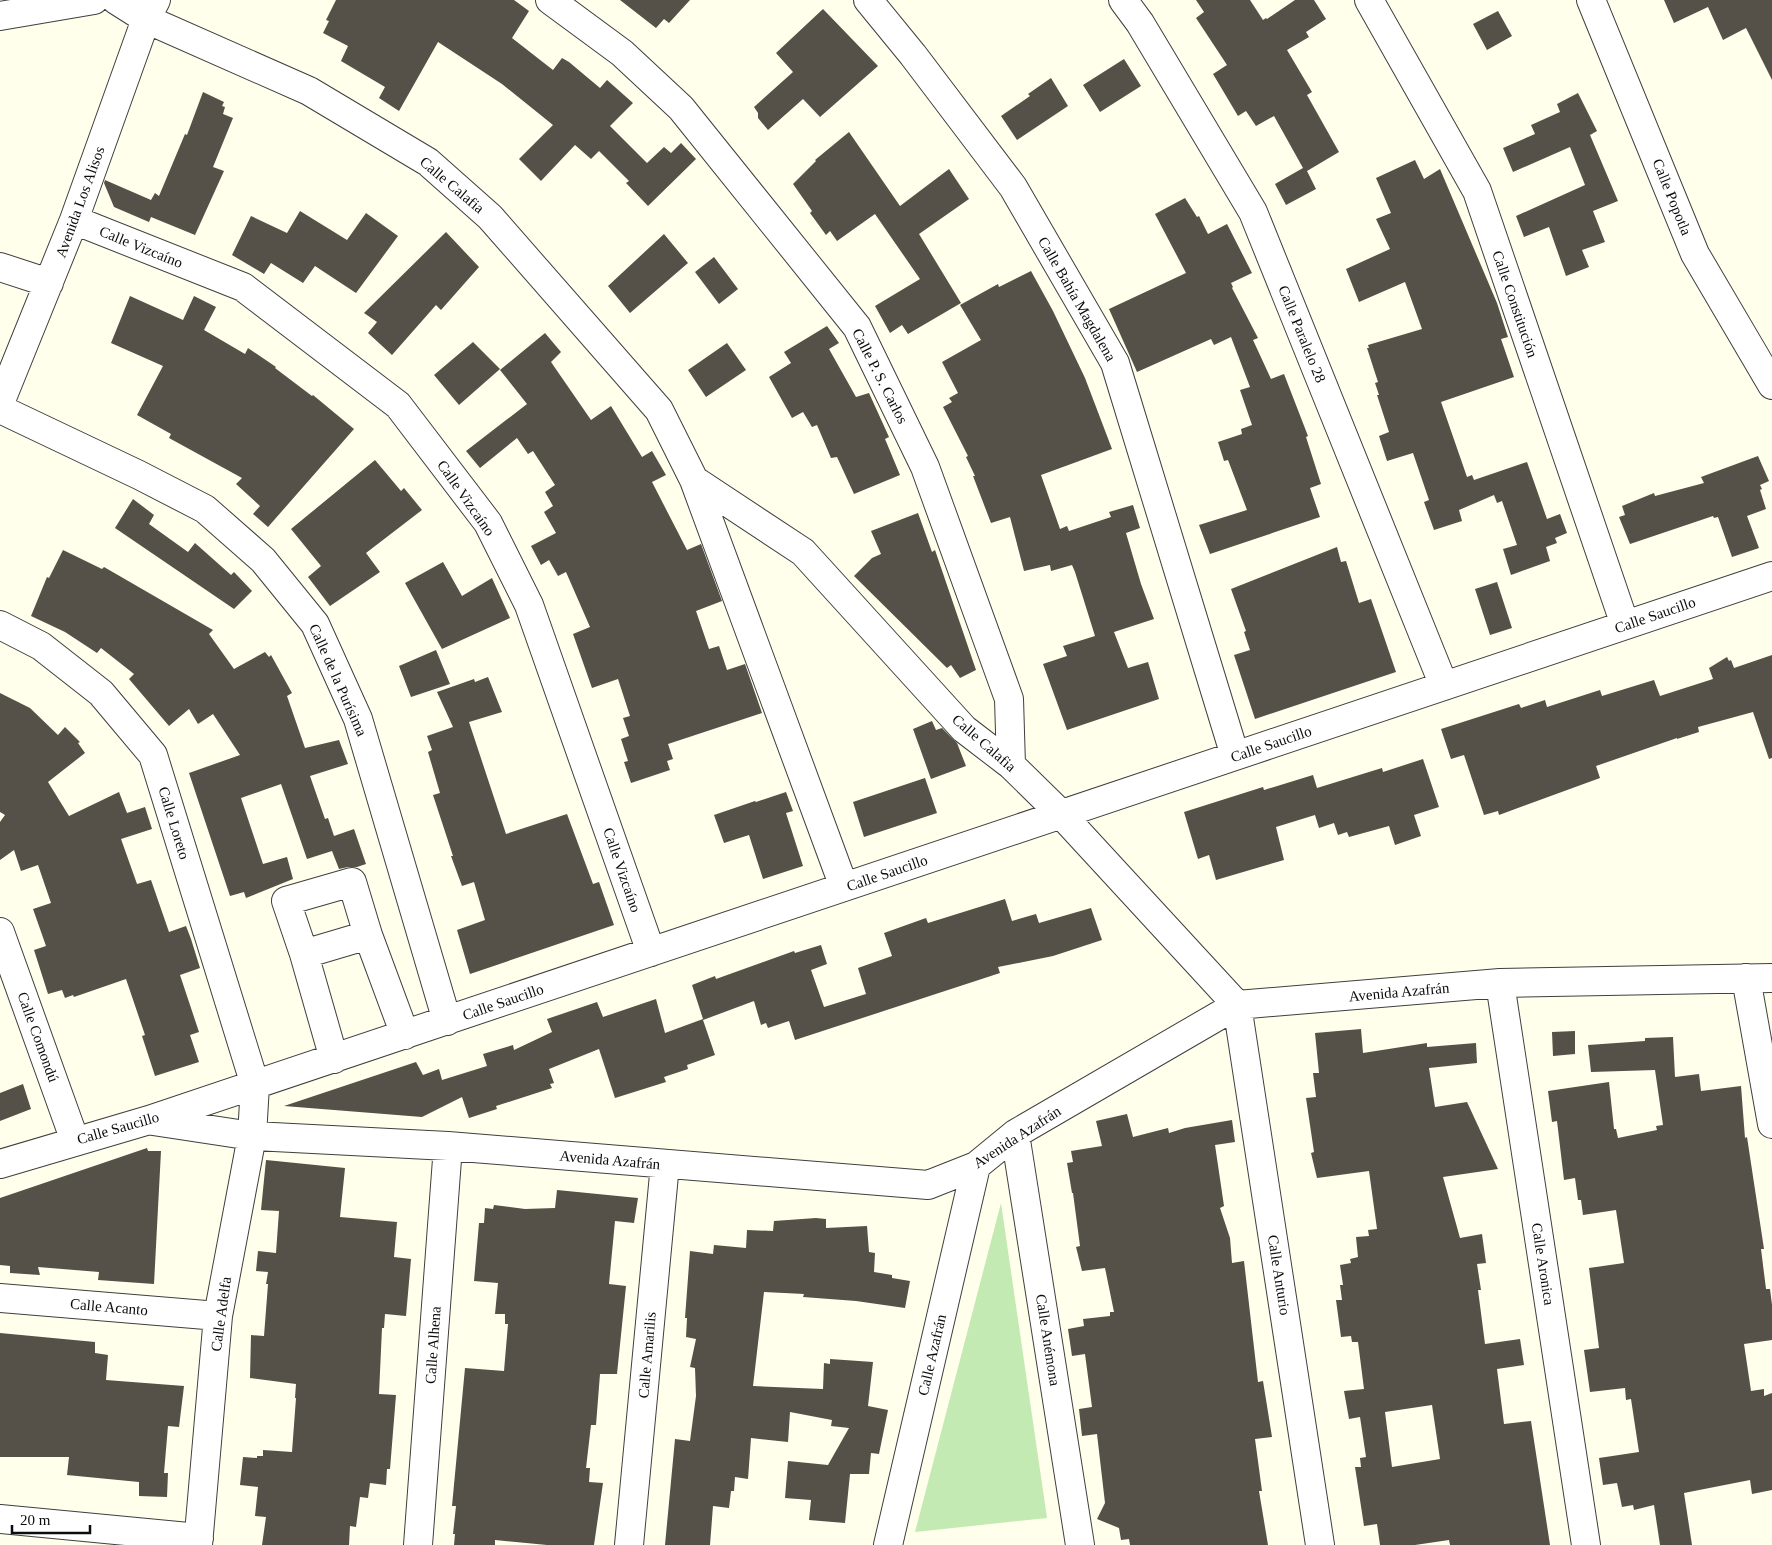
<svg xmlns="http://www.w3.org/2000/svg" width="1772" height="1545" viewBox="0 0 1772 1545" font-family="Georgia,serif">
	<style>
		.green { fill: #c4eab3 }
		.building { fill: #555048; fill-rule: evenodd }
		.lines { fill: none; stroke-linecap: round; stroke-linejoin: round }
		.minor-casing { stroke: #3f3f3f; stroke-width: 30 }
		.minor { stroke: #fff; stroke-width: 28 }
		.labels { text-anchor: middle; dominant-baseline: central; stroke-width: 5; stroke-linejoin: round; paint-order: stroke }
		.street-label { font-size: 15px; fill: #0c0c0c; stroke: #fff }
	</style>
	<rect width="100%" height="100%" fill="#ffffeb"/>
	<!-- green -->
	<path class="green" d="M 1001,1203 L 1047,1518 L 915,1532 Z"/>
	<!-- building -->
	<path class="building" d="M 336,0 L 514,0 L 529,11 L 512,38 L 553,70 L 562,58 L 569,62 L 600,88 L 607,80 L 633,103 L 610,126 L 647,163 L 664,147 L 671,153 L 681,143 L 696,159 L 648,206 L 626,183 L 629,181 L 599,151 L 591,159 L 575,145 L 541,181 L 519,159 L 553,125 L 502,84 L 438,42 L 399,111 L 379,98 L 385,87 L 341,61 L 348,46 L 323,33 L 329,21 L 326,20 Z
		M 620,0 L 690,0 L 669,23 L 664,19 L 656,28 Z
		M 1196,0 L 1250,0 L 1263,20 L 1266,18 L 1267,19 L 1295,0 L 1314,0 L 1326,19 L 1306,32 L 1309,37 L 1287,50 L 1312,92 L 1307,95 L 1339,152 L 1307,171 L 1316,189 L 1286,205 L 1275,184 L 1303,168 L 1274,116 L 1256,126 L 1246,111 L 1238,116 L 1213,74 L 1227,65 L 1196,18 L 1204,12 Z
		M 1664,0 L 1772,0 L 1772,80 L 1746,28 L 1723,40 L 1708,7 L 1674,23 Z
		M 823,9 L 878,66 L 820,117 L 803,99 L 768,130 L 758,118 L 758,113 L 754,107 L 793,72 L 776,53 Z
		M 1498,11 L 1512,36 L 1487,50 L 1473,24 Z
		M 1124,59 L 1141,86 L 1100,112 L 1083,85 Z
		M 1051,78 L 1068,106 L 1017,140 L 1001,116 L 1030,96 L 1028,94 Z
		M 203,92 L 224,102 L 222,106 L 225,107 L 223,114 L 233,118 L 213,167 L 224,171 L 195,235 L 151,217 L 149,222 L 114,207 L 104,183 L 105,180 L 151,200 L 155,193 L 159,196 L 185,134 L 187,135 Z
		M 1578,93 L 1597,131 L 1590,135 L 1618,201 L 1593,211 L 1605,242 L 1582,250 L 1589,267 L 1566,276 L 1549,227 L 1524,237 L 1516,216 L 1585,185 L 1570,147 L 1513,172 L 1503,148 L 1535,134 L 1531,125 L 1560,112 L 1557,104 Z
		M 849,132 L 900,206 L 949,169 L 969,199 L 919,234 L 961,303 L 908,334 L 902,325 L 890,333 L 875,306 L 920,279 L 875,214 L 837,241 L 830,231 L 826,235 L 810,213 L 812,211 L 793,184 L 816,161 L 815,160 Z
		M 1415,160 L 1424,179 L 1440,169 L 1497,303 L 1508,337 L 1501,339 L 1514,377 L 1441,402 L 1467,477 L 1472,475 L 1474,480 L 1527,462 L 1547,519 L 1560,514 L 1567,533 L 1555,538 L 1557,543 L 1546,547 L 1550,561 L 1511,575 L 1503,549 L 1517,545 L 1502,501 L 1497,503 L 1494,495 L 1459,510 L 1462,521 L 1434,530 L 1424,502 L 1429,500 L 1413,453 L 1387,461 L 1379,436 L 1389,432 L 1377,395 L 1379,395 L 1375,383 L 1378,382 L 1367,348 L 1369,348 L 1368,345 L 1422,329 L 1405,282 L 1359,302 L 1346,269 L 1390,249 L 1376,219 L 1391,213 L 1376,178 Z
		M 1185,198 L 1197,217 L 1199,216 L 1208,234 L 1227,224 L 1252,273 L 1231,283 L 1233,287 L 1232,288 L 1258,338 L 1253,340 L 1271,379 L 1284,374 L 1308,436 L 1306,437 L 1321,484 L 1310,488 L 1320,517 L 1210,554 L 1199,525 L 1247,510 L 1228,460 L 1224,461 L 1218,442 L 1242,434 L 1241,429 L 1252,425 L 1240,390 L 1250,387 L 1231,337 L 1214,345 L 1211,339 L 1137,372 L 1109,309 L 1186,273 L 1155,214 Z
		M 300,211 L 347,240 L 366,213 L 398,236 L 356,293 L 315,266 L 303,283 L 271,263 L 264,274 L 232,255 L 251,216 L 287,233 Z
		M 446,232 L 479,267 L 441,310 L 436,305 L 392,355 L 368,333 L 377,322 L 364,313 Z
		M 664,234 L 688,263 L 630,313 L 608,286 Z
		M 714,257 L 738,289 L 719,304 L 695,272 Z
		M 1031,271 L 1053,311 L 1085,378 L 1112,449 L 1041,475 L 1060,529 L 1067,526 L 1069,531 L 1111,517 L 1109,512 L 1133,505 L 1140,528 L 1126,533 L 1141,584 L 1154,619 L 1114,632 L 1128,668 L 1148,662 L 1159,699 L 1067,730 L 1043,664 L 1067,656 L 1063,646 L 1095,636 L 1075,572 L 1072,565 L 1051,571 L 1050,565 L 1024,571 L 1010,517 L 991,523 L 973,476 L 975,476 L 966,457 L 968,456 L 943,407 L 952,402 L 949,398 L 958,393 L 942,362 L 981,340 L 960,305 L 998,284 L 999,287 Z
		M 130,296 L 183,320 L 194,296 L 216,307 L 204,330 L 245,354 L 248,348 L 276,367 L 275,368 L 312,396 L 313,395 L 354,429 L 268,527 L 253,514 L 260,506 L 236,484 L 242,478 L 169,438 L 171,434 L 137,415 L 163,366 L 111,343 Z
		M 827,326 L 839,343 L 829,349 L 856,397 L 869,393 L 889,437 L 885,439 L 900,475 L 854,494 L 837,457 L 831,458 L 817,425 L 812,427 L 803,412 L 792,418 L 769,377 L 791,363 L 784,352 Z
		M 545,333 L 561,352 L 551,362 L 591,420 L 611,406 L 642,457 L 652,451 L 666,475 L 652,482 L 687,550 L 701,544 L 722,601 L 696,611 L 709,649 L 719,646 L 727,670 L 745,664 L 762,713 L 668,744 L 673,759 L 667,761 L 670,770 L 631,783 L 624,762 L 628,761 L 621,739 L 629,736 L 623,718 L 630,716 L 618,679 L 592,688 L 573,634 L 590,627 L 566,572 L 558,576 L 549,560 L 541,565 L 531,546 L 556,533 L 544,512 L 553,506 L 545,492 L 555,485 L 533,451 L 528,454 L 517,438 L 480,468 L 466,451 L 527,404 L 500,370 Z
		M 473,342 L 500,369 L 459,405 L 434,375 Z
		M 727,343 L 746,370 L 706,397 L 688,370 Z
		M 1758,456 L 1769,481 L 1760,485 L 1762,489 L 1760,490 L 1766,509 L 1747,516 L 1759,548 L 1732,557 L 1718,517 L 1714,518 L 1713,516 L 1630,544 L 1619,517 L 1625,515 L 1622,506 L 1654,493 L 1655,496 L 1704,483 L 1701,477 Z
		M 375,460 L 401,491 L 404,488 L 422,510 L 366,553 L 380,572 L 330,606 L 308,577 L 321,566 L 291,529 Z
		M 133,499 L 154,515 L 149,524 L 188,552 L 195,543 L 231,575 L 234,572 L 252,591 L 234,609 L 115,528 Z
		M 918,513 L 932,552 L 935,550 L 976,670 L 960,678 L 951,665 L 947,668 L 854,576 L 872,558 L 881,554 L 871,531 Z
		M 1337,547 L 1341,562 L 1346,561 L 1359,603 L 1371,599 L 1396,672 L 1255,719 L 1234,655 L 1250,650 L 1244,632 L 1246,631 L 1231,589 Z
		M 63,550 L 102,569 L 104,567 L 213,630 L 209,634 L 234,669 L 265,652 L 269,657 L 271,655 L 292,693 L 287,696 L 305,748 L 339,740 L 348,764 L 310,776 L 325,819 L 328,818 L 334,836 L 354,829 L 366,864 L 357,867 L 348,867 L 339,869 L 332,851 L 307,859 L 281,784 L 241,798 L 263,864 L 287,857 L 293,879 L 246,898 L 244,892 L 230,896 L 189,773 L 240,755 L 213,714 L 198,724 L 189,709 L 169,726 L 129,679 L 134,674 L 101,648 L 97,653 L 65,632 L 31,616 L 47,577 L 49,578 Z
		M 443,562 L 462,596 L 492,578 L 510,618 L 442,649 L 405,583 Z
		M 1497,582 L 1512,628 L 1490,635 L 1475,589 Z
		M 436,650 L 450,684 L 411,697 L 399,666 Z
		M 1772,655 L 1772,758 L 1769,759 L 1753,712 L 1698,727 L 1699,732 L 1677,739 L 1677,738 L 1596,766 L 1600,778 L 1499,815 L 1498,811 L 1484,815 L 1464,755 L 1451,759 L 1441,729 L 1519,704 L 1521,708 L 1545,700 L 1547,707 L 1600,690 L 1602,696 L 1654,680 L 1660,696 L 1713,679 L 1709,668 L 1727,657 L 1729,661 L 1731,660 L 1734,668 Z
		M 488,677 L 502,712 L 469,722 L 506,834 L 567,814 L 593,884 L 599,882 L 614,925 L 470,974 L 457,930 L 485,920 L 474,882 L 462,886 L 451,856 L 453,856 L 433,795 L 440,793 L 428,752 L 432,750 L 427,736 L 453,727 L 437,692 L 474,679 L 475,682 Z
		M 0,693 L 30,708 L 58,735 L 65,727 L 80,742 L 78,743 L 85,753 L 48,782 L 69,816 L 119,792 L 127,813 L 145,807 L 152,829 L 121,839 L 137,884 L 151,880 L 169,932 L 186,926 L 191,939 L 200,968 L 180,975 L 199,1032 L 190,1035 L 199,1062 L 155,1076 L 142,1036 L 145,1035 L 126,979 L 74,997 L 73,995 L 65,998 L 62,990 L 48,994 L 34,950 L 46,946 L 33,909 L 51,903 L 38,865 L 21,871 L 14,850 L 0,860 L 0,822 L 5,815 L 0,812 Z
		M 932,721 L 936,730 L 942,728 L 957,743 L 966,766 L 931,779 L 913,729 Z
		M 1423,759 L 1439,807 L 1414,815 L 1421,836 L 1395,845 L 1389,826 L 1349,837 L 1347,832 L 1338,835 L 1334,823 L 1319,828 L 1315,815 L 1276,827 L 1284,860 L 1216,880 L 1209,855 L 1198,859 L 1184,812 L 1263,787 L 1264,790 L 1313,775 L 1317,788 L 1382,768 L 1383,772 Z
		M 925,778 L 937,813 L 864,837 L 853,802 Z
		M 786,792 L 793,811 L 786,813 L 803,866 L 763,879 L 749,835 L 724,843 L 714,815 L 755,801 L 756,802 Z
		M 1005,899 L 1012,921 L 1036,914 L 1039,923 L 1091,908 L 1102,940 L 1053,956 L 998,967 L 1000,973 L 795,1040 L 789,1021 L 768,1028 L 766,1023 L 761,1025 L 754,1001 L 703,1020 L 715,1055 L 687,1065 L 688,1069 L 664,1077 L 666,1082 L 615,1098 L 599,1049 L 549,1069 L 554,1083 L 550,1084 L 552,1088 L 496,1106 L 497,1109 L 469,1118 L 462,1097 L 422,1117 L 284,1106 L 416,1062 L 423,1075 L 439,1069 L 442,1080 L 487,1066 L 483,1054 L 513,1045 L 514,1050 L 552,1032 L 547,1019 L 597,1002 L 603,1017 L 656,999 L 665,1033 L 703,1019 L 692,985 L 715,976 L 716,979 L 794,951 L 795,953 L 821,945 L 827,964 L 811,970 L 824,1007 L 866,994 L 858,968 L 892,956 L 884,933 L 926,918 L 928,923 Z
		M 1361,1029 L 1363,1053 L 1427,1043 L 1427,1047 L 1476,1043 L 1477,1063 L 1429,1068 L 1435,1107 L 1467,1102 L 1498,1169 L 1443,1177 L 1460,1238 L 1482,1234 L 1486,1263 L 1477,1264 L 1481,1290 L 1478,1290 L 1485,1344 L 1520,1339 L 1524,1365 L 1497,1369 L 1504,1424 L 1531,1421 L 1550,1545 L 1450,1545 L 1449,1540 L 1415,1545 L 1380,1545 L 1377,1524 L 1364,1526 L 1355,1467 L 1361,1467 L 1360,1458 L 1366,1457 L 1360,1417 L 1349,1419 L 1344,1391 L 1364,1389 L 1358,1342 L 1352,1342 L 1351,1336 L 1341,1337 L 1336,1300 L 1342,1300 L 1340,1285 L 1343,1285 L 1340,1265 L 1351,1263 L 1350,1259 L 1358,1257 L 1356,1237 L 1369,1236 L 1368,1230 L 1377,1229 L 1369,1171 L 1317,1178 L 1311,1153 L 1314,1152 L 1306,1098 L 1316,1097 L 1313,1073 L 1319,1073 L 1315,1033 ZM 1432,1405 L 1440,1459 L 1392,1467 L 1385,1412 Z
		M 1575,1031 L 1575,1054 L 1553,1056 L 1552,1032 Z
		M 1673,1037 L 1675,1077 L 1699,1074 L 1701,1091 L 1741,1086 L 1745,1138 L 1747,1137 L 1764,1249 L 1761,1249 L 1766,1289 L 1770,1289 L 1772,1305 L 1772,1340 L 1744,1344 L 1751,1391 L 1764,1389 L 1764,1396 L 1772,1393 L 1772,1490 L 1752,1494 L 1750,1480 L 1684,1493 L 1692,1545 L 1660,1545 L 1654,1505 L 1634,1510 L 1633,1505 L 1622,1507 L 1617,1483 L 1603,1485 L 1599,1458 L 1639,1452 L 1631,1399 L 1626,1400 L 1625,1388 L 1590,1392 L 1584,1350 L 1599,1348 L 1589,1268 L 1624,1263 L 1616,1210 L 1583,1215 L 1581,1200 L 1578,1200 L 1575,1178 L 1564,1180 L 1557,1121 L 1552,1122 L 1548,1091 L 1609,1082 L 1614,1129 L 1616,1129 L 1618,1138 L 1657,1130 L 1656,1126 L 1663,1125 L 1655,1070 L 1591,1072 L 1588,1045 L 1645,1041 L 1645,1038 Z
		M 23,1084 L 31,1109 L 0,1121 L 0,1093 Z
		M 1127,1114 L 1133,1137 L 1168,1128 L 1169,1133 L 1185,1128 L 1232,1120 L 1235,1142 L 1215,1145 L 1224,1206 L 1220,1208 L 1230,1238 L 1232,1263 L 1244,1261 L 1258,1382 L 1263,1381 L 1272,1437 L 1255,1439 L 1262,1491 L 1259,1491 L 1268,1545 L 1130,1545 L 1129,1539 L 1121,1540 L 1119,1528 L 1097,1519 L 1105,1503 L 1097,1434 L 1082,1436 L 1079,1409 L 1092,1407 L 1085,1354 L 1072,1356 L 1068,1329 L 1084,1326 L 1083,1319 L 1110,1316 L 1110,1312 L 1114,1312 L 1105,1268 L 1082,1271 L 1076,1247 L 1080,1246 L 1073,1193 L 1072,1193 L 1067,1163 L 1073,1162 L 1071,1151 L 1102,1146 L 1096,1121 Z
		M 147,1148 L 148,1151 L 161,1151 L 154,1284 L 98,1280 L 99,1272 L 38,1267 L 40,1275 L 10,1273 L 10,1266 L 0,1265 L 0,1198 Z
		M 266,1160 L 345,1168 L 340,1217 L 397,1222 L 394,1257 L 411,1259 L 406,1316 L 385,1314 L 384,1328 L 382,1328 L 379,1394 L 396,1395 L 390,1469 L 387,1469 L 386,1485 L 370,1483 L 368,1498 L 360,1497 L 356,1527 L 350,1526 L 349,1545 L 262,1545 L 266,1517 L 255,1516 L 258,1487 L 240,1485 L 243,1457 L 257,1458 L 257,1456 L 263,1456 L 263,1450 L 292,1452 L 296,1398 L 295,1398 L 296,1384 L 250,1378 L 251,1335 L 264,1336 L 268,1284 L 266,1284 L 268,1272 L 256,1271 L 258,1251 L 276,1253 L 279,1211 L 261,1210 Z
		M 557,1190 L 638,1198 L 634,1223 L 615,1221 L 609,1284 L 626,1286 L 617,1374 L 600,1374 L 596,1425 L 591,1425 L 586,1468 L 590,1468 L 589,1482 L 603,1483 L 594,1545 L 547,1545 L 495,1540 L 495,1545 L 454,1545 L 455,1534 L 453,1534 L 456,1506 L 452,1506 L 465,1368 L 504,1371 L 508,1324 L 505,1324 L 505,1314 L 495,1314 L 498,1283 L 474,1281 L 479,1223 L 484,1223 L 485,1208 L 493,1209 L 494,1205 L 525,1209 L 555,1208 Z
		M 816,1218 L 826,1219 L 826,1228 L 867,1226 L 869,1252 L 875,1253 L 874,1272 L 892,1275 L 892,1278 L 910,1281 L 905,1308 L 856,1301 L 803,1297 L 804,1294 L 764,1292 L 753,1386 L 823,1389 L 824,1363 L 830,1364 L 830,1359 L 873,1362 L 868,1406 L 888,1410 L 879,1454 L 871,1453 L 869,1474 L 850,1474 L 845,1523 L 809,1520 L 811,1500 L 785,1498 L 788,1461 L 828,1465 L 849,1428 L 831,1426 L 832,1420 L 790,1412 L 788,1442 L 751,1438 L 748,1479 L 735,1477 L 734,1491 L 731,1491 L 729,1508 L 713,1506 L 710,1545 L 665,1545 L 675,1439 L 690,1441 L 696,1396 L 695,1368 L 690,1367 L 696,1339 L 686,1337 L 687,1318 L 685,1318 L 690,1251 L 713,1254 L 714,1245 L 746,1248 L 747,1230 L 773,1231 L 774,1221 Z
		M 0,1333 L 95,1342 L 95,1353 L 108,1355 L 106,1380 L 184,1386 L 179,1427 L 168,1426 L 164,1473 L 168,1473 L 167,1497 L 139,1496 L 139,1482 L 67,1475 L 69,1457 L 0,1457 Z"/>
	<g class="lines">
		<!-- minor casing -->
		<g class="minor-casing">
			<path id="minor" d="M 116,0 L 146,19 L 309,91 L 428,162 L 490,217 L 659,410 L 694,480 L 844,887
				M 550,0 L 622,53 L 681,108 L 857,327 L 925,467 L 1009,699 L 1011,765
				M 868,0 L 913,55 L 1013,187 L 1115,363 L 1235,756
				M 1123,0 L 1140,23 L 1253,212 L 1444,686
				M 1369,0 L 1477,191 L 1625,625
				M 1591,0 L 1695,254 L 1772,385
				M 0,16 L 94,0
				M 74,220 L 243,287 L 398,405 L 488,523 L 529,605 L 651,952
				M 0,267 L 49,283
				M 0,403 L 74,220 L 146,19 L 156,0
				M 0,409 L 139,475 L 205,509 L 263,560 L 315,624 L 358,719 L 447,1021
				M 694,480 L 803,552 L 964,729 L 1011,765 L 1061,814 L 1237,1005 L 1320,1545
				M 0,625 L 41,646 L 101,693 L 153,755 L 255,1085 L 252,1136 L 218,1316 L 198,1545
				M 0,932 L 75,1141
				M 304,954 L 368,935
				M 1746,978 L 1772,1124
				M 1500,983 L 1586,1545
				M 334,1059 L 304,954 L 286,901 L 352,882 L 368,935 L 405,1035
				M 153,1121 L 252,1136 L 448,1146 L 928,1185 L 976,1166 L 1015,1134 L 1237,1005 L 1500,983 L 1772,978
				M 1015,1134 L 1080,1545
				M 0,1164 L 149,1120 L 1772,576
				M 0,1298 L 218,1316
				M 0,1519 L 199,1538
				M 418,1545 L 448,1146
				M 629,1545 L 665,1164
				M 888,1545 L 976,1166"/>
		</g>
		<!-- minor -->
		<use href="#minor" class="minor"/>
	</g>
	<g class="labels">
		<!-- street labels -->
		<g class="street-label">
			<text transform="translate(452 185) rotate(40)">Calle Calafia</text>
			<text transform="translate(1672 197) rotate(68)">Calle Popotla</text>
			<text transform="translate(80 202) rotate(-70)">Avenida Los Alisos</text>
			<text transform="translate(141 247) rotate(22)">Calle Vizcaíno</text>
			<text transform="translate(1077 299) rotate(60)">Calle Bahía Magdalena</text>
			<text transform="translate(1515 304) rotate(71)">Calle Constitución</text>
			<text transform="translate(1302 334) rotate(68)">Calle Paralelo 28</text>
			<text transform="translate(880 376) rotate(63)">Calle P. S. Carlos</text>
			<text transform="translate(466 498) rotate(55)">Calle Vizcaíno</text>
			<text transform="translate(1655 615) rotate(-19)">Calle Saucillo</text>
			<text transform="translate(338 680) rotate(66)">Calle de la Purísima</text>
			<text transform="translate(984 743) rotate(41)">Calle Calafia</text>
			<text transform="translate(1271 744) rotate(-19)">Calle Saucillo</text>
			<text transform="translate(174 823) rotate(73)">Calle Loreto</text>
			<text transform="translate(622 870) rotate(71)">Calle Vizcaíno</text>
			<text transform="translate(887 873) rotate(-19)">Calle Saucillo</text>
			<text transform="translate(1399 992) rotate(-5)">Avenida Azafrán</text>
			<text transform="translate(503 1002) rotate(-19)">Calle Saucillo</text>
			<text transform="translate(38 1037) rotate(70)">Calle Comondú</text>
			<text transform="translate(118 1128) rotate(-16)">Calle Saucillo</text>
			<text transform="translate(1017 1137) rotate(-33)">Avenida Azafrán</text>
			<text transform="translate(610 1160) rotate(5)">Avenida Azafrán</text>
			<text transform="translate(1543 1264) rotate(81)">Calle Aronica</text>
			<text transform="translate(1279 1275) rotate(81)">Calle Anturio</text>
			<text transform="translate(109 1307) rotate(5)">Calle Acanto</text>
			<text transform="translate(221 1314) rotate(-82)">Calle Adelfa</text>
			<text transform="translate(1048 1340) rotate(81)">Calle Anémona</text>
			<text transform="translate(433 1345) rotate(-86)">Calle Alhena</text>
			<text transform="translate(647 1355) rotate(-85)">Calle Amarilis</text>
			<text transform="translate(932 1355) rotate(-77)">Calle Azafrán</text>
		</g>
	</g>
	<!-- scale -->
	<path d="M12 1525v8h78v-8" fill="none" stroke="#0c0c0c" stroke-width="2.5"/>
	<text x="20" y="1525" font-size="15" fill="#0c0c0c" stroke="#ffffff" stroke-width="4" paint-order="stroke">20 m</text>
</svg>
